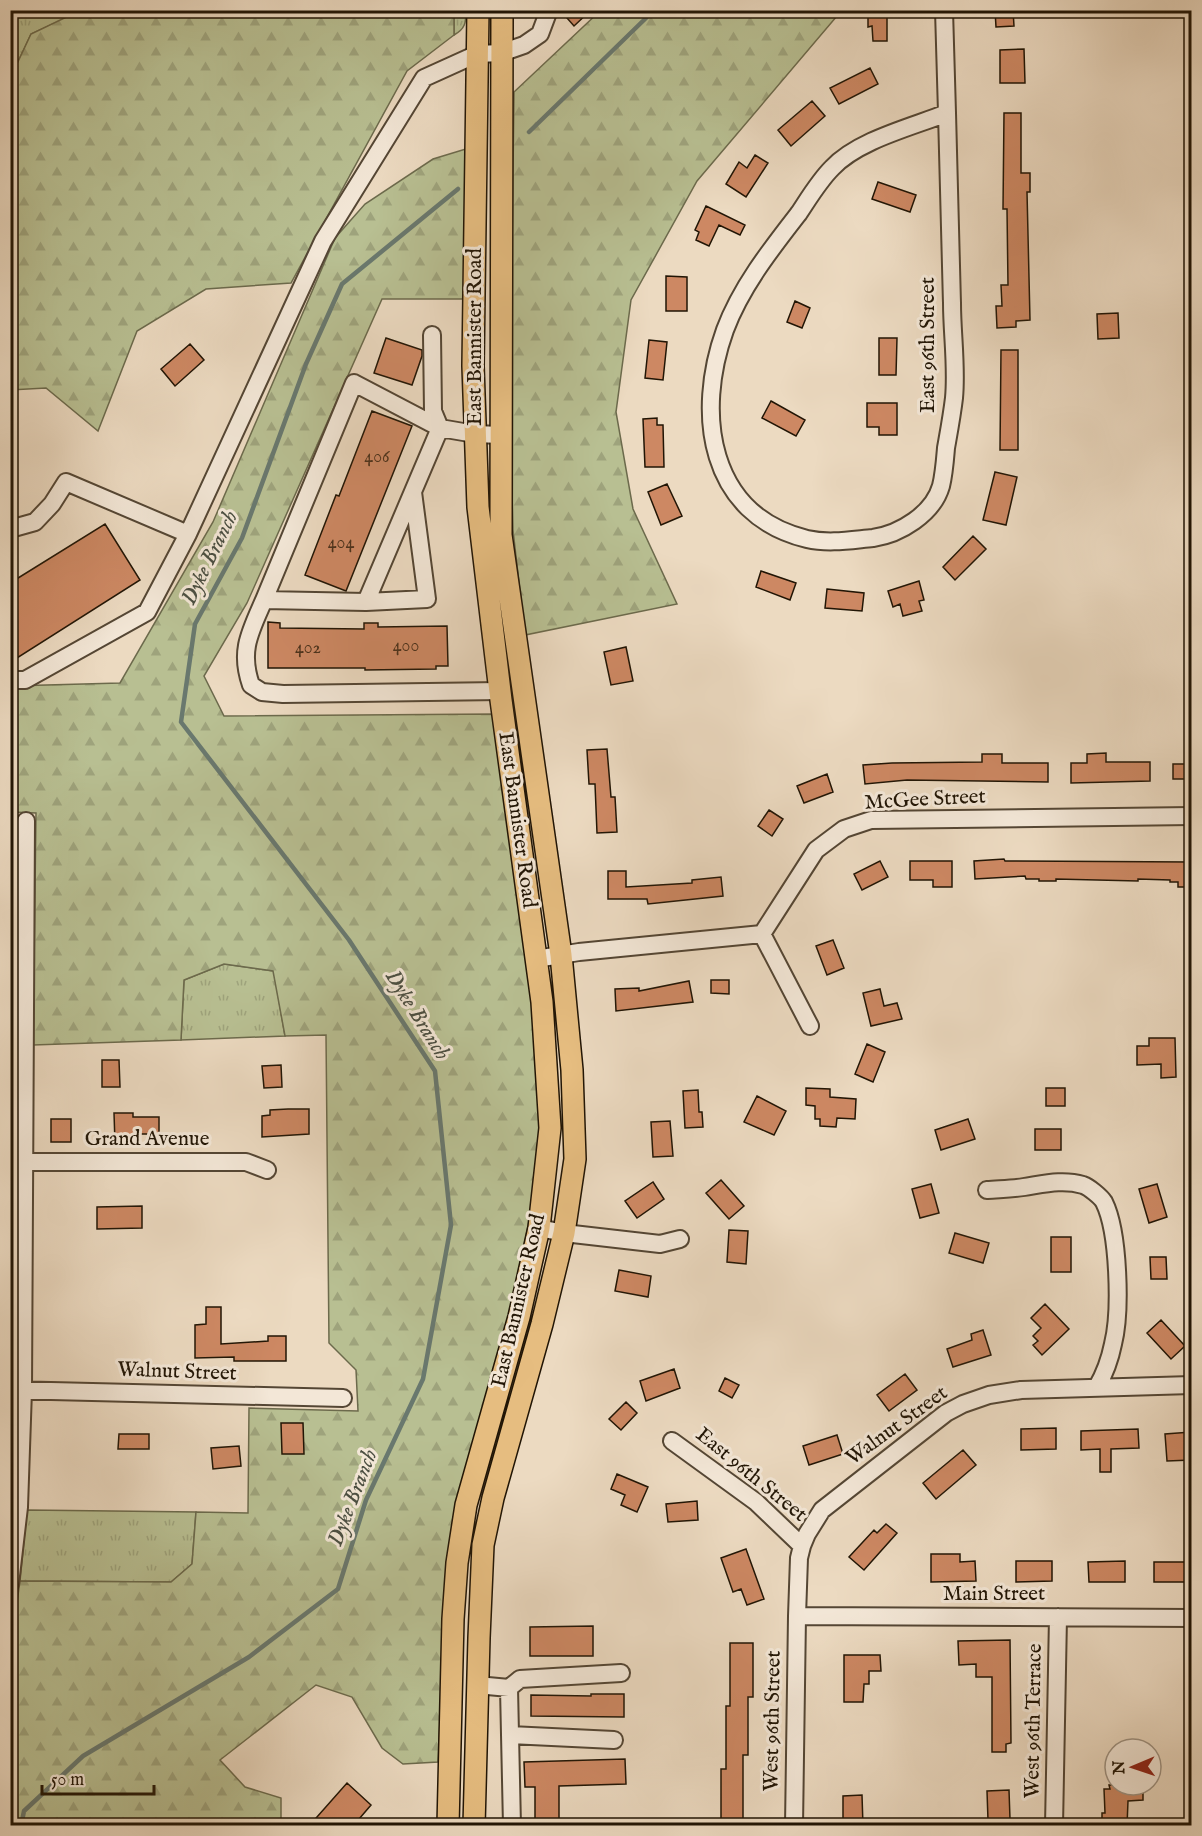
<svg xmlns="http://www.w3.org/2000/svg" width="1202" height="1836" viewBox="0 0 1202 1836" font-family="'IM FELL English',serif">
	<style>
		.grass { fill: url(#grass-tufts); stroke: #6c6a4c; stroke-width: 1.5 }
		.forest { fill: url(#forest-firs); stroke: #6c6a4c; stroke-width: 1.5 }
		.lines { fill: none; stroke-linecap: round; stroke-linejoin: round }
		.stream { stroke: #69786e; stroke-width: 4.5 }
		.building { fill: #cd8863; stroke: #211505; stroke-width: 1.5 }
		.minor-casing { stroke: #544634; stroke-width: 20 }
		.major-casing { stroke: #211505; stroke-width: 24 }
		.minor { stroke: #f3e7d7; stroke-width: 16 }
		.major { stroke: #e6bd80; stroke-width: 21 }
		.labels { text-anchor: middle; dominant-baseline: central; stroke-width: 6; stroke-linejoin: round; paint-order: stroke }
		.number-label { font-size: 18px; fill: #4c321c }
		.street-label { font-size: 21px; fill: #211505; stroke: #f3e7d7 }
		.water-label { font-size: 22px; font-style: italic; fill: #4b4f42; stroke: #f3e7d7 }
	</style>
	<defs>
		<pattern id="grass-tufts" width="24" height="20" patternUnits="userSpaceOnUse" patternTransform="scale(1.5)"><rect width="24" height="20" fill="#b8bf92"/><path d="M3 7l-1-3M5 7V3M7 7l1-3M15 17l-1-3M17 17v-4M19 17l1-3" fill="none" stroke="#9ea37c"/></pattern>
		<pattern id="forest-firs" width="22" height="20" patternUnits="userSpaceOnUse" patternTransform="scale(1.5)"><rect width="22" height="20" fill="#b8bf92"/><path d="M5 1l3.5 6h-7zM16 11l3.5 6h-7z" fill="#9ea37c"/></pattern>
	</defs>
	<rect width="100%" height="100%" fill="#ecdac1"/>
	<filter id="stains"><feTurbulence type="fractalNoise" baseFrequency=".00333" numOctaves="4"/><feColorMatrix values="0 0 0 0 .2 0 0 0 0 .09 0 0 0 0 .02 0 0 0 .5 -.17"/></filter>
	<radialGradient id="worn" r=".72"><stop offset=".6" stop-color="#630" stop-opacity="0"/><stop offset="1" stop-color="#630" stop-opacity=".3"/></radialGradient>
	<!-- grass -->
	<path class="grass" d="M 11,11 L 81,11 L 31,34 L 16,66 L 11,65 Z
		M 454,11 L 466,11 C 466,23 465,29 454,35 Z
		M 224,964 L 274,971 L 285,1036 L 181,1040 L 184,980 Z
		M 27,1510 L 196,1512 L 192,1564 L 171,1582 L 20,1581 Z"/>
	<!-- forest -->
	<path class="forest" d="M 81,10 L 454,11 L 454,35 L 407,71 L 291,283 L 206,289 L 137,331 L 98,431 L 46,388 L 10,390 L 11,65 L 16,66 L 31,34 Z
		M 600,11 L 837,11 L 837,16 L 697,181 L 631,300 L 616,412 L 633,509 L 677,604 L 525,635 L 513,530 L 510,418 L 514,92 Z
		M 469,148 L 465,299 L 382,299 L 247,603 L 204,676 L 224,716 L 493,714 L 535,1013 L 539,1088 L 539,1144 L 532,1206 L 516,1286 L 447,1570 L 438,1762 L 403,1764 L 382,1748 L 352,1697 L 316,1685 L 220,1760 L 245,1787 L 281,1798 L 281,1825 L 11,1825 L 10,1627 L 14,1624 L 20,1581 L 171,1582 L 192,1564 L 196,1512 L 248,1513 L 249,1408 L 358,1411 L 356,1370 L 329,1343 L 326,1035 L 285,1036 L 273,971 L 224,964 L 184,980 L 181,1040 L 33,1045 L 36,813 L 11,812 L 10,686 L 120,683 L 213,522 L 335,238 L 365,204 L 433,159 Z"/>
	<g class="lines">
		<!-- stream -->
		<path class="stream" d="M 529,132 L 646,18 L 650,10
			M 21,1826 L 24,1811 L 83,1756 L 249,1657 L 338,1589 L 366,1500 L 423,1379 L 451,1225 L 435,1071 L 349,940 L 181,722 L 195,624 L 242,538 L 306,364 L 342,284 L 458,189"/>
	</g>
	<!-- building -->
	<path class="building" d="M 560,10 L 591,10 L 574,26 Z
		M 868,10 L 887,10 L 887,41 L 873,41 L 872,26 L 868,27 Z
		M 995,10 L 1013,10 L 1014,26 L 996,27 Z
		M 1024,49 L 1025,83 L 1000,83 L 1000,50 Z
		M 870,68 L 878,84 L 839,104 L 830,88 Z
		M 812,101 L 825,116 L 791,146 L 778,130 Z
		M 1004,113 L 1021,113 L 1021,173 L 1030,173 L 1030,192 L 1027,192 L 1030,320 L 1016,321 L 1016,327 L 997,328 L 996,306 L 1002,306 L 1001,285 L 1008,285 L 1007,209 L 1003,209 Z
		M 755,155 L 768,163 L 746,197 L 726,184 L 739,162 L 747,168 Z
		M 878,182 L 916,195 L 910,212 L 872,199 Z
		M 706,206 L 745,225 L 740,235 L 719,225 L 709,246 L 696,240 L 699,232 L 695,230 Z
		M 666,276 L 687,277 L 687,311 L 666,311 Z
		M 795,301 L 810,308 L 802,328 L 787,322 Z
		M 1118,313 L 1119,338 L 1098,339 L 1097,314 Z
		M 386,338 L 422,350 L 422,356 L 412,385 L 374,373 Z
		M 879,338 L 897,338 L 896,375 L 879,375 Z
		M 649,340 L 667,342 L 663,380 L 645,378 Z
		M 190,344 L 204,360 L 175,386 L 161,369 Z
		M 1001,350 L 1018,350 L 1018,450 L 1000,450 Z
		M 771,401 L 805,420 L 796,436 L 762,418 Z
		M 867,403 L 897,403 L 897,435 L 879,435 L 879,427 L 867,427 Z
		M 372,411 L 412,426 L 346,591 L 305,575 L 336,495 L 339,496 Z
		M 657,418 L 657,425 L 663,425 L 664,467 L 645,467 L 643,419 Z
		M 995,472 L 1017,477 L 1006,525 L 983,520 Z
		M 667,484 L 682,516 L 661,525 L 648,492 Z
		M 105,524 L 140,580 L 17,658 L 10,648 L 10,583 Z
		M 973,536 L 986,549 L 955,580 L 943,567 Z
		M 761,571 L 796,583 L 790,600 L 756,587 Z
		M 919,581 L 924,600 L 919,601 L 922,611 L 903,616 L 900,604 L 893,607 L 888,591 Z
		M 827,589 L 864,593 L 862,611 L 825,608 Z
		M 268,622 L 280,623 L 280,628 L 364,629 L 364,623 L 378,623 L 378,627 L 447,626 L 448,666 L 436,666 L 436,669 L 365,670 L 365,668 L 268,668 Z
		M 626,647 L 633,681 L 611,685 L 604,652 Z
		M 607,749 L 611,797 L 615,797 L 617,832 L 597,833 L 595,784 L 589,784 L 587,750 Z
		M 1106,753 L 1106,762 L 1150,762 L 1150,781 L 1071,783 L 1071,763 L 1087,763 L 1087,754 Z
		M 982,754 L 1002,754 L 1002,763 L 1048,763 L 1048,782 L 907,780 L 865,784 L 863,765 L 892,763 L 982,762 Z
		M 1173,764 L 1191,764 L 1191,779 L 1173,779 Z
		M 827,774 L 833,792 L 804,803 L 797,786 Z
		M 769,810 L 783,819 L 772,836 L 758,826 Z
		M 1004,859 L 1005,861 L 1191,862 L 1191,887 L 1178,887 L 1178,882 L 1170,882 L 1170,880 L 1138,879 L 1138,881 L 1056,879 L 1056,881 L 1039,881 L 1039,879 L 1026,879 L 1025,876 L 975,879 L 974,861 Z
		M 880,861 L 888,877 L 862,890 L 854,874 Z
		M 910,861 L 952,861 L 952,887 L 933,887 L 933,880 L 910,880 Z
		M 608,871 L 626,871 L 626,887 L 692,883 L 692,880 L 721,877 L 723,896 L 648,904 L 647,899 L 608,899 Z
		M 833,940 L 844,968 L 827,975 L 816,946 Z
		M 711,980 L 729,980 L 729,994 L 711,993 Z
		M 689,981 L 693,1002 L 616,1011 L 615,989 L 639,988 L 639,991 Z
		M 880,989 L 884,1006 L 897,1003 L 902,1019 L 871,1026 L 863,993 Z
		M 1149,1038 L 1175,1038 L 1176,1077 L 1161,1078 L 1161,1064 L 1137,1065 L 1137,1046 L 1149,1046 Z
		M 867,1044 L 885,1052 L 873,1082 L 855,1074 Z
		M 102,1060 L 119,1060 L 120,1087 L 102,1087 Z
		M 281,1065 L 282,1087 L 264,1088 L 262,1066 Z
		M 806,1088 L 830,1089 L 830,1097 L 856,1099 L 855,1119 L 837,1118 L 836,1127 L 820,1126 L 820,1119 L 815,1119 L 815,1106 L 806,1105 Z
		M 1046,1088 L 1065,1088 L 1065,1106 L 1046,1106 Z
		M 698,1090 L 699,1112 L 702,1112 L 703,1127 L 685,1128 L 683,1091 Z
		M 757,1096 L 786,1111 L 774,1135 L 744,1122 Z
		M 288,1109 L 309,1109 L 309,1134 L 262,1137 L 262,1116 L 270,1115 L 270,1110 Z
		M 114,1113 L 133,1113 L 133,1117 L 159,1117 L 159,1134 L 137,1134 L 137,1143 L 115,1143 Z
		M 51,1119 L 71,1119 L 71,1142 L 51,1142 Z
		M 968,1119 L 975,1139 L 941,1150 L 935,1130 Z
		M 670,1121 L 673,1156 L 653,1157 L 651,1122 Z
		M 1035,1129 L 1061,1129 L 1061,1150 L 1035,1150 Z
		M 721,1180 L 744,1206 L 729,1219 L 706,1193 Z
		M 653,1182 L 664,1199 L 637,1218 L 625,1201 Z
		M 931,1184 L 939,1213 L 920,1218 L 912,1189 Z
		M 1157,1184 L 1167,1217 L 1149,1223 L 1139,1189 Z
		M 142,1206 L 142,1228 L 97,1229 L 97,1207 Z
		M 729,1230 L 748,1231 L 746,1264 L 727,1262 Z
		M 955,1233 L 989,1243 L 983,1263 L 949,1253 Z
		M 1051,1237 L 1071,1237 L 1071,1272 L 1051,1272 Z
		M 1150,1257 L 1166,1257 L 1167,1279 L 1151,1279 Z
		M 619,1270 L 651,1276 L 648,1297 L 615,1291 Z
		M 1045,1304 L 1069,1329 L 1042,1355 L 1033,1345 L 1038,1341 L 1033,1336 L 1041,1328 L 1031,1318 Z
		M 206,1307 L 221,1307 L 221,1344 L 268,1341 L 268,1336 L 286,1336 L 286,1361 L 234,1361 L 234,1357 L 195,1358 L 195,1325 L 206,1324 Z
		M 1161,1320 L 1185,1346 L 1171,1359 L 1147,1333 Z
		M 983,1330 L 991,1355 L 953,1367 L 947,1349 L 972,1340 L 971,1334 Z
		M 674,1369 L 680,1388 L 646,1401 L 640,1381 Z
		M 905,1374 L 917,1390 L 889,1411 L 877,1395 Z
		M 725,1378 L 739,1385 L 732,1398 L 719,1391 Z
		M 626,1402 L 637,1413 L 621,1430 L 609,1419 Z
		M 281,1423 L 303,1423 L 304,1454 L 282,1454 Z
		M 1056,1428 L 1056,1449 L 1021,1450 L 1021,1429 Z
		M 1138,1429 L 1139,1448 L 1111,1449 L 1111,1472 L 1100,1472 L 1100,1449 L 1081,1450 L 1081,1431 Z
		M 1191,1432 L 1191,1460 L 1167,1461 L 1165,1434 Z
		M 119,1434 L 149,1434 L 149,1449 L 118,1449 Z
		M 837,1435 L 843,1454 L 809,1465 L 803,1446 Z
		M 239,1446 L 241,1466 L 213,1469 L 211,1448 Z
		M 963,1450 L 976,1465 L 936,1499 L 923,1483 Z
		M 617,1474 L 648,1487 L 637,1512 L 621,1505 L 625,1495 L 611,1489 Z
		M 697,1501 L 698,1520 L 668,1522 L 666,1504 Z
		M 886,1524 L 897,1533 L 864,1570 L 849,1557 L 874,1530 L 877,1533 Z
		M 746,1549 L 764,1599 L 747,1605 L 741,1589 L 733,1592 L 721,1558 Z
		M 931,1554 L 960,1554 L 960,1562 L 975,1561 L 976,1581 L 931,1582 Z
		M 1016,1561 L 1052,1561 L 1052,1581 L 1016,1582 Z
		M 1125,1561 L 1125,1582 L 1089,1582 L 1088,1562 Z
		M 1154,1562 L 1186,1562 L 1186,1571 L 1191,1571 L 1191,1582 L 1154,1582 Z
		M 593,1626 L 593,1656 L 530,1656 L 530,1627 Z
		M 1010,1640 L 1011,1743 L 1006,1744 L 1006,1752 L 992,1752 L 992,1677 L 976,1677 L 976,1664 L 959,1665 L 958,1641 Z
		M 730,1643 L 753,1643 L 753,1697 L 748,1697 L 748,1755 L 743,1755 L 743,1826 L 721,1826 L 721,1769 L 726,1769 L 726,1706 L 730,1706 Z
		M 844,1655 L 880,1655 L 881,1671 L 869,1671 L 869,1684 L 864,1684 L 863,1702 L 844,1702 Z
		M 591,1694 L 624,1694 L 624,1717 L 531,1716 L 531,1695 L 591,1696 Z
		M 625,1759 L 626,1784 L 559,1786 L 559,1826 L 535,1826 L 535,1787 L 525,1787 L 524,1762 Z
		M 347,1783 L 371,1805 L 353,1826 L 309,1826 Z
		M 1109,1785 L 1136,1785 L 1136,1788 L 1143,1788 L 1143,1800 L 1128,1801 L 1127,1826 L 1102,1826 L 1102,1813 L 1105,1813 L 1104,1789 L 1110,1789 Z
		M 1009,1790 L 1010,1819 L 988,1820 L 987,1791 Z
		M 862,1795 L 863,1826 L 843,1826 L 843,1796 Z"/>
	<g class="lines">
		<!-- minor casing -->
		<g class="minor-casing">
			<path id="minor" d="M 944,10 L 947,113
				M 947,113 C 949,177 950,240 952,303 C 952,334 957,367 954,398 C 952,415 949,431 946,448 C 945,460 944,474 941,486 C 933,514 900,534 873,538 C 851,540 829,544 807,539 C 708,515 695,413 725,330 C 741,287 771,249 799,213 C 809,198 819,181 832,168 C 858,140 912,127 947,113 Z
				M 432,335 L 433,411 L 440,428
				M 10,529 L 35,522 L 52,504 L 66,482 L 188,534
				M 264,600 L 354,383 L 440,428
				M 366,602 L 427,599 L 413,492
				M 10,680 L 25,680 L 147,612 L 188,534 L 323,241 L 424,78 L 477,54 L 501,53 L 524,45 L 540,34 L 549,10
				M 500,691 L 283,694 L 262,692 L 251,685 C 239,651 250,632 264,600 L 366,602 L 440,428 L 475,434 L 501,435
				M 762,934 L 810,1026
				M 536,959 L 579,952 L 762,934 L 816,850 L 844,829 L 871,820 L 1192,816
				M 24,1162 L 246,1162 L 267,1170
				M 987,1190 C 999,1189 1012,1189 1024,1187 C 1044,1184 1063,1179 1083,1185 C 1089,1187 1101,1197 1104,1202 C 1119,1232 1121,1312 1113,1344 C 1110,1359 1105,1373 1097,1387
				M 539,1228 L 564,1233 L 660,1244 L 680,1239
				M 10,1390 L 343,1398
				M 672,1441 L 756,1502 L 802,1546 L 799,1558 L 797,1616 L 794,1826
				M 802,1546 L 807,1534 L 822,1510 L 946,1413 L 963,1404 L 989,1395 L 1021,1390 L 1192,1385
				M 10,1584 L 19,1507 L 23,1390 L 26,821
				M 797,1616 L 1192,1618
				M 477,1685 L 509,1688
				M 510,1735 L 614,1740
				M 512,1826 L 509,1688 L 520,1679 L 621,1673
				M 1054,1826 L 1058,1617"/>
		</g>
		<!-- major casing -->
		<g class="major-casing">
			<path id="major" d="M 448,1826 L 453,1619 L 457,1563 L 466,1505 L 519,1317 L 539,1228 L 550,1128 L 542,1002 L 501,700 L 478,507 L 473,366 L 478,10
				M 474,1826 L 479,1638 L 483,1545 L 493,1498 L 542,1324 L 564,1233 L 575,1159 L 572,1070 L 561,955 L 501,535 L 502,10"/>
		</g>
		<!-- minor -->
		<use href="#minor" class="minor"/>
		<!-- major -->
		<use href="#major" class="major"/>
	</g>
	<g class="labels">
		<!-- number labels -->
		<g class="number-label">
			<text x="377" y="457">406</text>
			<text x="341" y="543">404</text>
			<text x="406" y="646">400</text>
			<text x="308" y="648">402</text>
		</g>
		<!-- street labels -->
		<g class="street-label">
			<text transform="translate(475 337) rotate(-90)">East Bannister Road</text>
			<text transform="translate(928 345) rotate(-90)">East 96th Street</text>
			<text transform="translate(925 800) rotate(-3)">McGee Street</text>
			<text transform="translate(517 820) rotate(82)">East Bannister Road</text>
			<text x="147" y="1139">Grand Avenue</text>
			<text transform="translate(519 1301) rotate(-77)">East Bannister Road</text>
			<text transform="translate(177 1372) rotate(2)">Walnut Street</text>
			<text transform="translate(897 1426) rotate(-36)">Walnut Street</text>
			<text transform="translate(751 1475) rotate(39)">East 96th Street</text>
			<text x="994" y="1594">Main Street</text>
			<text transform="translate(773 1721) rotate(-89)">West 96th Street</text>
			<text transform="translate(1034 1721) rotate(-89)">West 96th Terrace</text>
		</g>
		<!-- water labels -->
		<g class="water-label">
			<text transform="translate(210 558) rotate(-64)">Dyke Branch</text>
			<text transform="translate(417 1015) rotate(58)">Dyke Branch</text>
			<text transform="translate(353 1498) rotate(-69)">Dyke Branch</text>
		</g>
	</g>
	<!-- margin -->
	<rect width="1202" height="1836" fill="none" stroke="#ecdac1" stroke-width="36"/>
	<rect x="12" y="12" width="1178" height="1812" fill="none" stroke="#211505" stroke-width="3"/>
	<rect x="18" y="18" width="1166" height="1800" fill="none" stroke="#211505" stroke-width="1.5"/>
	<!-- north arrow -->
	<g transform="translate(1133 1767) rotate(268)"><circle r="28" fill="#f3e7d7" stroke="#9f9383" stroke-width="1.5"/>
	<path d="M0-4.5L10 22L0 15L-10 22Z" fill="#8f2418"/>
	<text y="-9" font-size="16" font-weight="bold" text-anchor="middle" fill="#211505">N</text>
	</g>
	<!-- scale -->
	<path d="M42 1785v9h112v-9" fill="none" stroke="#211505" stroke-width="3"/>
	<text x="51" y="1785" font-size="18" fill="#211505" stroke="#f3e7d7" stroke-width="4.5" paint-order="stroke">50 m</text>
	<rect width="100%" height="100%" filter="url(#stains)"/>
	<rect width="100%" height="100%" fill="url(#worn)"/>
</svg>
